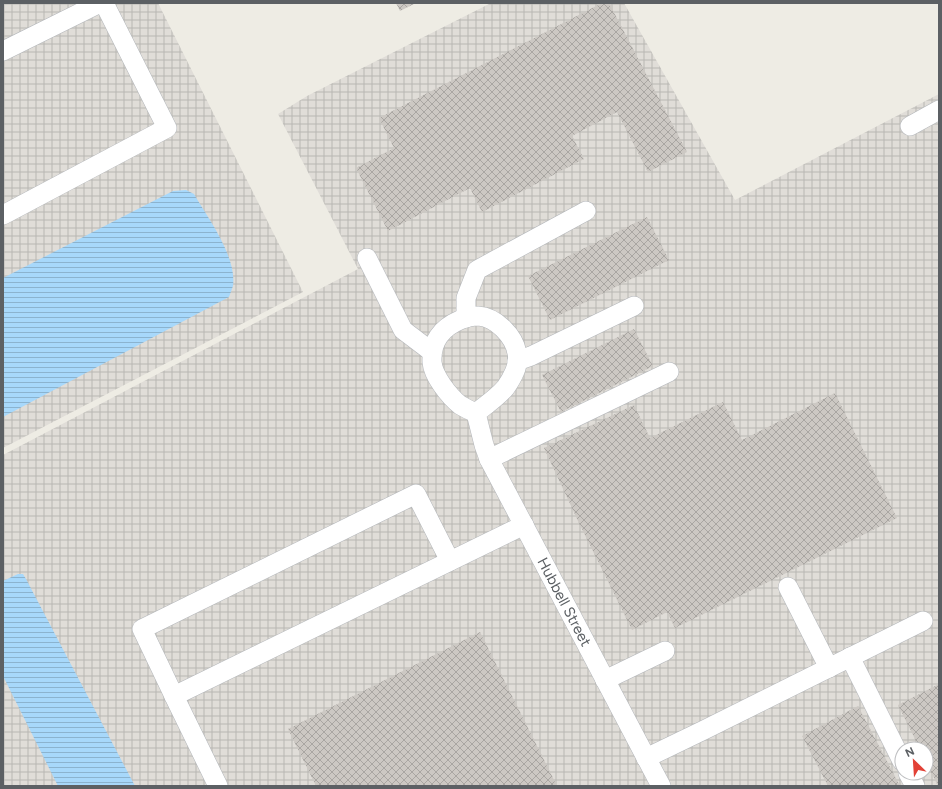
<svg xmlns="http://www.w3.org/2000/svg" width="942" height="789" viewBox="0 0 942 789" font-family="Figtree,sans-serif">
	<style>
		.industrial { fill: url(#industrial-grid); fill-rule: evenodd }
		.water { fill: url(#water-rules) }
		.building { fill: url(#building-cross-hatch) }
		.lines { fill: none; stroke-linecap: round; stroke-linejoin: round }
		.minor-casing { stroke: #b4b7bb; stroke-width: 20 }
		.minor { stroke: #fff; stroke-width: 19 }
		.labels { text-anchor: middle; dominant-baseline: central; stroke-width: 4; stroke-linejoin: round; paint-order: stroke }
		.street-label { font-size: 15px; fill: #5c6064; stroke: #fff }
	</style>
	<defs>
		<pattern id="industrial-grid" width="8" height="8" patternUnits="userSpaceOnUse"><rect width="8" height="8" fill="#e0ddd8"/><path d="M0 4h8M4 0v8" fill="none" stroke="#b9b7b3"/></pattern>
		<pattern id="water-rules" width="6" height="5" patternUnits="userSpaceOnUse"><rect width="6" height="5" fill="#a7d8fb"/><path d="M0 2.5h6" fill="none" stroke="#8bb3cf"/></pattern>
		<pattern id="building-cross-hatch" width="8" height="8" patternUnits="userSpaceOnUse"><rect width="8" height="8" fill="#ccc8c3"/><path d="M0 0l8 8M0 8l8-8" fill="none" stroke="#a9a6a2"/></pattern>
	</defs>
	<rect width="100%" height="100%" fill="#eeece4"/>
	<!-- industrial -->
	<path class="industrial" d="M 3,3 L 158,3 L 303,292 L 3,448 Z
		M 491,3 L 624,3 L 735,200 L 939,94 L 939,786 L 3,786 L 3,455 L 358,269 L 278,114 L 307,96 ZM 902,749 L 926,749 L 926,773 L 902,773 Z"/>
	<!-- water -->
	<path class="water" d="M 186,190 L 194,194 C 208,218 237,257 233,286 C 232,289 230,294 229,297 L 3,417 L 3,278 L 173,191 Z
		M 18,574 L 23,574 L 26,579 L 135,786 L 58,786 L 3,676 L 3,581 Z"/>
	<!-- building -->
	<path class="building" d="M 396,3 L 416,3 L 400,11 Z
		M 602,3 L 609,3 L 687,152 L 648,172 L 617,112 L 572,136 L 584,159 L 482,212 L 470,188 L 388,231 L 356,168 L 394,148 L 379,118 Z
		M 647,217 L 669,260 L 550,320 L 528,276 Z
		M 634,329 L 653,366 L 561,412 L 542,375 Z
		M 835,393 L 897,518 L 675,628 L 667,612 L 632,630 L 578,521 L 544,448 L 634,405 L 650,438 L 723,402 L 742,440 Z
		M 480,632 L 557,786 L 316,786 L 288,729 Z
		M 939,684 L 939,786 L 938,786 L 926,762 L 926,749 L 920,749 L 898,705 Z
		M 858,706 L 900,786 L 828,786 L 802,736 Z"/>
	<g class="lines">
		<!-- minor casing -->
		<g class="minor-casing">
			<g id="minor">
				<path d="M 3,51 L 100,3"/>
				<path d="M 910,126 L 939,110"/>
				<path d="M 3,215 L 167,128 L 104,3"/>
				<path d="M 367,258 L 403,330 L 432,352"/>
				<path d="M 466,318 L 466,298 L 477,270 L 586,211"/>
				<path d="M 517,361 L 531,356 L 634,306"/>
				<path id="s1" d="M 476,413 C 471,411 465,408 460,405 C 449,396 433,376 432,362 C 431,342 441,328 460,320 C 465,318 472,316 478,316 C 496,317 514,336 517,353 C 520,365 512,378 506,387 C 498,397 486,405 476,413 L 484,445 L 489,459 L 661,786"/>
				<path d="M 489,459 L 669,372"/>
				<path d="M 788,587 L 829,668"/>
				<path d="M 850,657 L 902,761"/>
				<path d="M 605,680 L 665,651"/>
				<path d="M 174,696 L 142,629 L 416,494 L 450,561"/>
				<path d="M 646,758 L 704,730 L 923,621"/>
				<path d="M 908,773 L 915,786"/>
				<path d="M 218,786 L 174,696 L 524,525"/>
			</g>
		</g>
		<!-- minor -->
		<use href="#minor" class="minor"/>
	</g>
	<g class="labels">
		<!-- street labels -->
		<g class="street-label">
			<text stroke="none"><textPath href="#s1" startOffset="486">Hubbell Street</textPath></text>
		</g>
	</g>
	<!-- border -->
	<rect width="942" height="789" fill="none" stroke="#5c6064" stroke-width="8"/>
	<!-- north arrow -->
	<g transform="translate(914 761) rotate(335)"><circle r="19" fill="#ffffff" stroke="#bebfc1"/>
	<path d="M0-3L7 15L0 10L-7 15Z" fill="#e24136"/>
	<text y="-6" font-size="11" font-weight="bold" text-anchor="middle" fill="#5c6064">N</text>
	</g>
</svg>
